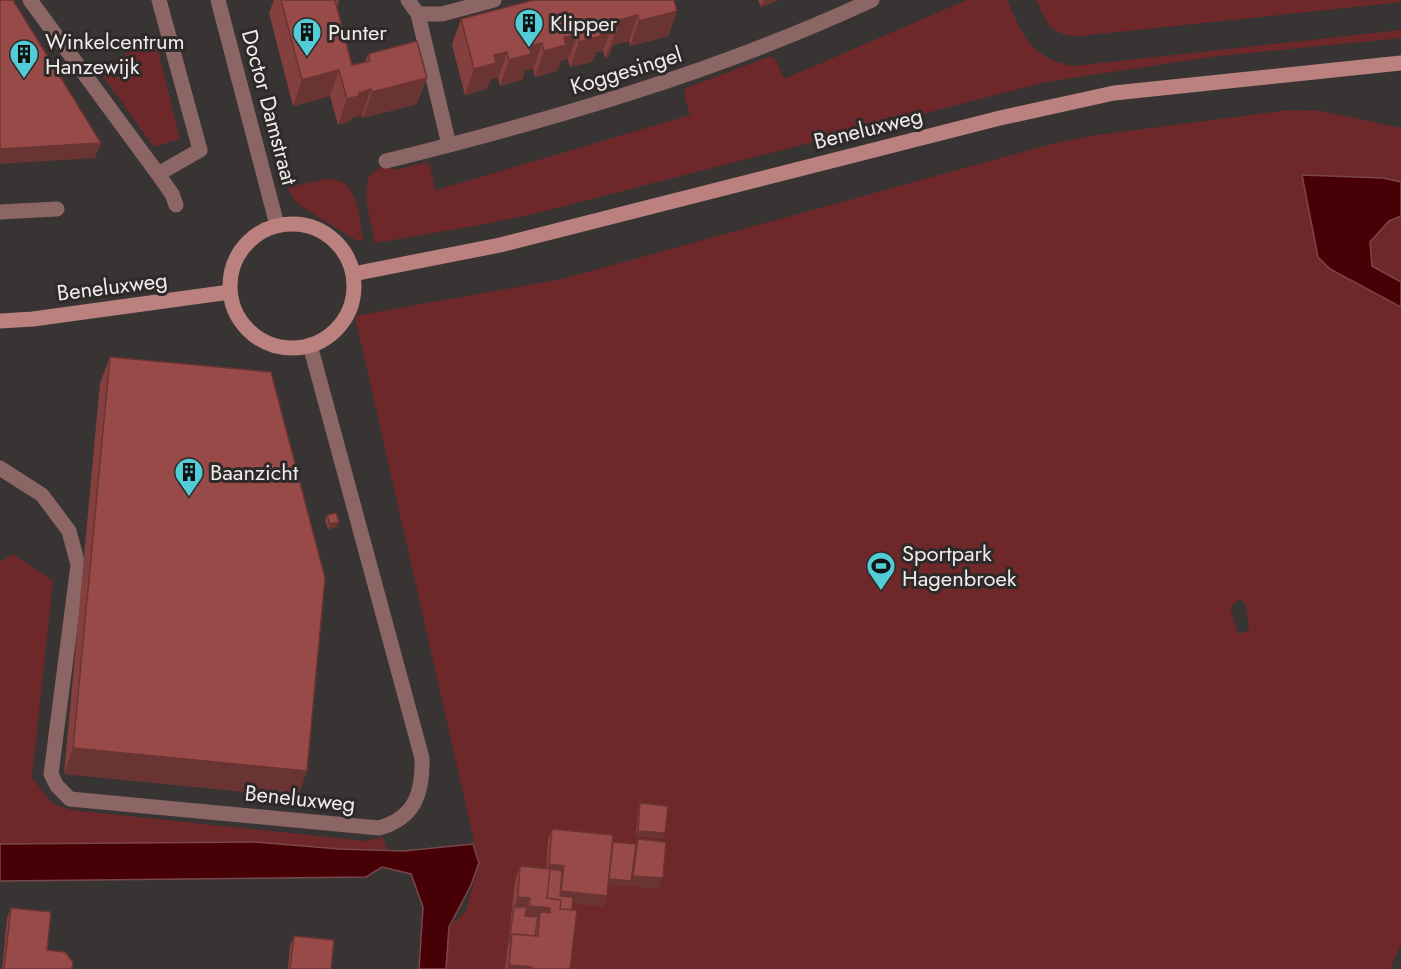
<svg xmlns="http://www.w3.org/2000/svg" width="1401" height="969" viewBox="0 0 1401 969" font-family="Jost,sans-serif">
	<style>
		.green { fill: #6e2829; fill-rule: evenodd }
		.water { fill: #470006; stroke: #79474b; stroke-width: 1.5 }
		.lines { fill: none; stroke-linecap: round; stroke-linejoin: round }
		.street { stroke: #8b6664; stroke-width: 15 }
		.secondary { stroke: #ba817e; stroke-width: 15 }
		.wall { fill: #83403e }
		.shaded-wall { fill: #6a3432 }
		.building { fill: #984a48; stroke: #6a3432; stroke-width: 1.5 }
		.labels { text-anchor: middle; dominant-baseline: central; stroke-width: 6; stroke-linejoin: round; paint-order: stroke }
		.poi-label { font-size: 22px; fill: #efeceb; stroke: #2e2a2a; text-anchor: start }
		.street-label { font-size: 22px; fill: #efeceb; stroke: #2e2a2a }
	</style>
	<rect width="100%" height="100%" fill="#383434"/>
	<!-- green -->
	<path class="green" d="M 967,0 L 1007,0 C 1025,38 1028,56 1073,66 L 1401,30 L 1401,38 L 1210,57 L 1046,82 L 545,211 L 486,224 L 375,243 C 372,224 355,176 379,169 C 386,167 387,168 392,169 C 399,171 417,164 425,162 L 430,166 L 435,189 L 437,190 L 690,115 L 684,94 L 686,88 L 771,56 L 776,60 L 784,79 Z
		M 1036,0 L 1401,0 L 1401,2 L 1080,36 C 1050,36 1048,24 1036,0 Z
		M 154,35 L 180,139 L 154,147 L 100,72 Z
		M 1289,110 L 1321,111 L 1401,128 L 1401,182 L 1383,178 L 1330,269 L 1401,307 L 1401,944 L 1390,969 L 446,969 L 449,927 L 466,911 L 479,863 L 355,316 L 562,279 L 1052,144 L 1097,135 ZM 1241,599 L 1246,605 L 1249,631 L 1238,634 L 1230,607 Z
		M 327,179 C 360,178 358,216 363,241 L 356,240 L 310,212 L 296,202 L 288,190 L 289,187 Z
		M 1401,216 L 1401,282 L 1372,266 L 1370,241 L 1389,221 Z
		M 13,554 L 53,581 L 32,777 L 51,803 L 71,810 L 365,841 L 383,837 L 387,850 L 339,849 L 255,842 L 0,844 L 0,562 Z"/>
	<!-- water -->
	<path class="water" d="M 1302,175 L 1383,178 L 1401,182 L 1401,216 L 1389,221 L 1370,242 L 1372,266 L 1401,282 L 1401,307 L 1330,269 L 1318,257 Z
		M 255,842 L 339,849 L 404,851 L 473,844 L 479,863 L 471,885 L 449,927 L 446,969 L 419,969 L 423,907 L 411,874 L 382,867 L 366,877 L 0,881 L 0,844 Z"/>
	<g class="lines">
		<!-- street -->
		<path class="street" d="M 30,0 L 158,174 L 172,194 L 176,205
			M 218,0 L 277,225
			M 408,0 L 418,14 L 442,14 L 494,0
			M 418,14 L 449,145
			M 386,161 C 552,120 717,72 872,0
			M 158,174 L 200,150 L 159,0
			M 0,212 L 57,209
			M 0,468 L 42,495 L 69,531 L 78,565 L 51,774 L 57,786 L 70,799 L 379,828 C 415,818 423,793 422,758 L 310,345"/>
		<!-- secondary -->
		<path class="secondary" d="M230 286a62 62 0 1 1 124 0a62 62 0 1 1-124 0Z
			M 353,274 L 500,245 L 1000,118 L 1114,93 L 1401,63
			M 0,321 L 33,319 L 230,292"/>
	</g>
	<!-- wall -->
	<path class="wall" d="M 274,0 L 339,0 L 337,7 L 352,65 L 365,62 L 368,54 L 417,104 L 363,118 L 362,115 L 351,118 L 350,121 L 338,125 L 330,96 L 293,106 L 269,13 Z
		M 758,0 L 778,0 L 761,7 Z
		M 677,11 L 668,36 L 630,46 L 629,41 L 613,45 L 608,58 L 605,58 L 603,51 L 596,52 L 592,62 L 570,67 L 568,59 L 561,61 L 557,71 L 535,77 L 533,69 L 525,70 L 522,80 L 500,86 L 498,78 L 491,79 L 487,89 L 465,95 L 452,45 L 461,19 Z
		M 110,357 L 298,797 L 64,774 L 100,383 Z
		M 327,515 L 337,527 L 328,529 L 325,520 Z
		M 640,803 L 665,833 L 663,839 L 636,836 L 638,809 Z
		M 552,829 L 613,842 L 636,844 L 638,839 L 659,889 L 608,884 L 607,896 L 603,906 L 573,903 L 570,969 L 505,969 L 515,881 L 520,866 L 546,869 L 548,840 Z
		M 11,908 L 47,950 L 72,969 L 2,969 L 7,919 Z
		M 294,936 L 331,969 L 288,969 L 290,946 Z"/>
	<!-- shaded-wall -->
	<path class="shaded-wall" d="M 764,0 L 778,0 L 761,7 Z
		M 677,11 L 668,36 L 630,46 L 639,21 Z
		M 638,15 L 629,41 L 613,45 L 608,58 L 605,58 L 615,33 L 615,21 Z
		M 613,25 L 603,51 L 596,52 L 592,62 L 570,67 L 579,42 L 599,28 Z
		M 578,34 L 568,59 L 561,61 L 557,71 L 535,77 L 544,51 L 564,37 Z
		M 542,43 L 533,69 L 525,70 L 522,80 L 500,86 L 509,60 L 529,46 Z
		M 507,52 L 498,78 L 491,79 L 487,89 L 465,95 L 474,69 L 494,55 Z
		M 339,70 L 330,96 L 293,106 L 302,80 Z
		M 427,78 L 417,104 L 363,118 L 372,92 Z
		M 371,89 L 362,115 L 351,118 L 350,121 L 338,125 L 347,99 L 359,93 Z
		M 101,143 L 95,158 L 0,164 L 0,149 Z
		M 339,522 L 337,527 L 328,529 L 330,524 Z
		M 73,748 L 307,771 L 298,797 L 64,774 Z
		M 638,831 L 665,833 L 663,839 L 636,836 Z
		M 549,864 L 564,866 L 560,876 L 545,874 Z
		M 633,876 L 663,878 L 659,889 L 606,884 L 608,879 L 631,881 Z
		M 561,891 L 607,896 L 603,906 L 558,902 Z
		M 518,897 L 530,898 L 525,913 L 514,907 Z
		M 529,906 L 550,908 L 545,923 L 540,912 L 536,922 L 523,921 Z
		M 509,965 L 532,967 L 532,969 L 508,969 Z"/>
	<!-- building -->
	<path class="building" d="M 0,0 L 13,0 L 101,143 L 0,149 Z
		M 281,0 L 335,0 L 352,65 L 370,61 L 368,54 L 417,41 L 427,78 L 372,92 L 371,89 L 359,93 L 359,96 L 347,99 L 339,70 L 302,80 Z
		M 534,0 L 674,0 L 677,11 L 639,21 L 638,15 L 615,21 L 618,32 L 615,33 L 613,25 L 599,28 L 601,36 L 579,42 L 578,34 L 564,37 L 566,45 L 544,51 L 542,43 L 529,46 L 531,54 L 509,60 L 507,52 L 494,55 L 496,63 L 474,69 L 461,19 Z
		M 110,357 L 271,372 L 325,578 L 307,771 L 73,748 Z
		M 336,513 L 339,522 L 330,524 L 327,515 Z
		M 640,803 L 668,806 L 665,833 L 638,831 Z
		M 552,829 L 613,835 L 607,896 L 561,891 L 564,866 L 549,864 Z
		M 638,839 L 666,842 L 663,878 L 633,876 Z
		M 613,842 L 636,844 L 631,881 L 609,879 Z
		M 520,866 L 550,869 L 547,898 L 561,900 L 560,909 L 577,910 L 570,969 L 532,969 L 532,967 L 509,965 L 512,934 L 538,936 L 540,912 L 550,913 L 550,908 L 529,906 L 530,898 L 518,897 Z
		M 550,869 L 562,871 L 560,896 L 573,897 L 572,910 L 560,909 L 561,900 L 547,898 Z
		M 514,907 L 527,907 L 525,916 L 538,917 L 537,922 L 535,936 L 512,934 L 509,943 Z
		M 11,908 L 51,912 L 47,950 L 65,952 L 73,962 L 72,969 L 4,969 Z
		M 294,936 L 334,940 L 331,969 L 290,969 Z"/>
	<!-- icons -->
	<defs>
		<g id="building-pin" transform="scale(1.5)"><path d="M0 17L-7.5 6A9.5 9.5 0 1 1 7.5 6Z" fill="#52ccd6" stroke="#2e2a2a"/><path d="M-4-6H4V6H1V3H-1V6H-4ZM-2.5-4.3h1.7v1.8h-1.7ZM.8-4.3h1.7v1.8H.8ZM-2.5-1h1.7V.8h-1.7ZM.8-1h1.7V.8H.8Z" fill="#111"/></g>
		<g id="stadium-pin" transform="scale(1.5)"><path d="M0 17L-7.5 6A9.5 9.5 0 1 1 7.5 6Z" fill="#52ccd6" stroke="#2e2a2a"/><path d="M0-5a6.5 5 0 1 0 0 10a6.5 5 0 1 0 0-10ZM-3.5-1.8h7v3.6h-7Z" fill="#111"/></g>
	</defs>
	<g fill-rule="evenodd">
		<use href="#building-pin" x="529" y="23"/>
		<use href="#building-pin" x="307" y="32"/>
		<use href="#building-pin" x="24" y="54"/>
		<use href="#building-pin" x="189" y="472"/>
		<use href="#stadium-pin" x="881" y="566"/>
	</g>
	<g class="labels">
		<!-- poi labels -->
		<g class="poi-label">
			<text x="550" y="23">Klipper</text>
			<text x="328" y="32">Punter</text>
			<text x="45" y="41">Winkelcentrum<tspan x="45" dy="25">Hanzewijk</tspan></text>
			<text x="210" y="472">Baanzicht</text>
			<text x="902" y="553">Sportpark<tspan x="902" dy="25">Hagenbroek</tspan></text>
		</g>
		<!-- street labels -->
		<g class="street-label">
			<text transform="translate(626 70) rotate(-17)">Koggesingel</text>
			<text transform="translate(270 107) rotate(75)">Doctor Damstraat</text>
			<text transform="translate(868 128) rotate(-14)">Beneluxweg</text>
			<text transform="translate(112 286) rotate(-7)">Beneluxweg</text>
			<text transform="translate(300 798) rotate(6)">Beneluxweg</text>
		</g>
	</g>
</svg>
